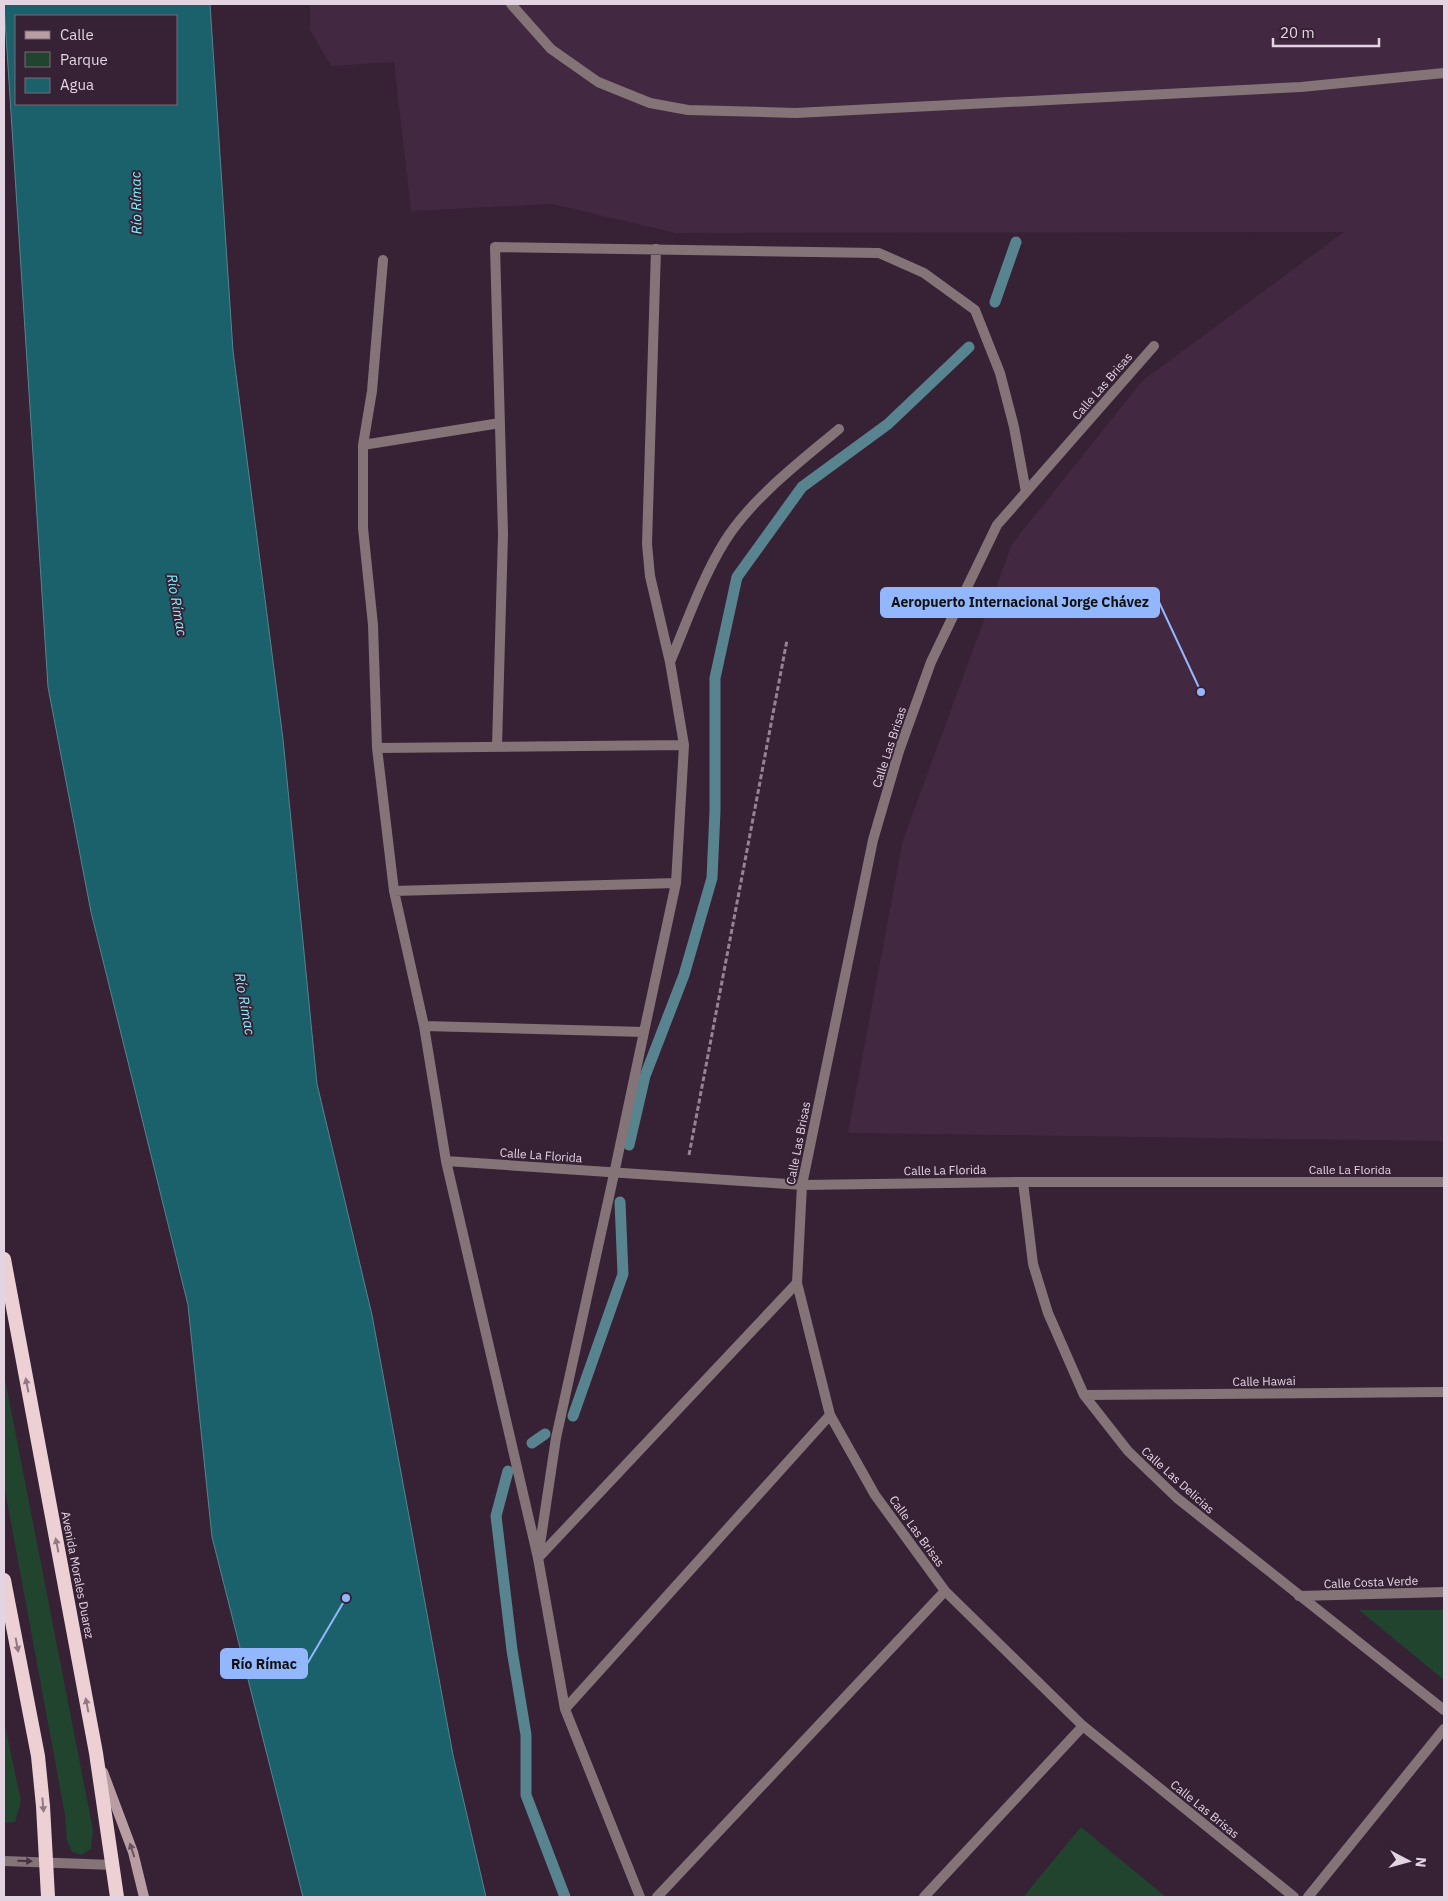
<svg xmlns="http://www.w3.org/2000/svg" width="1448" height="1901" viewBox="0 0 1448 1901" font-family="'IBM Plex Sans',sans-serif">
	<style>
		.built { fill: #432841 }
		.green { fill: #21442e }
		.water { fill: #1b616b; stroke: #57848e; fill-rule: evenodd }
		.lines { fill: none; stroke-linecap: round; stroke-linejoin: round }
		.stream { stroke: #57848e; stroke-width: 11 }
		.path { stroke: #958393; stroke-width: 3; stroke-dasharray: 5 2.5; stroke-linecap: butt }
		.service { stroke: #847477; stroke-width: 10 }
		.minor { stroke: #847477; stroke-width: 10 }
		.secondary { stroke: #b89ea3; stroke-width: 10 }
		.trunk { stroke: #edd0d4; stroke-width: 14 }
		.oneway { fill: #927884 }
		.oneway2 { fill: #6a5361 }
		.oneway3 { fill: #463242 }
		.labels { text-anchor: middle; dominant-baseline: central; stroke-width: 4; stroke-linejoin: round; paint-order: stroke }
		.street-label { font-size: 12px; fill: #e3d4e1; stroke: #362135 }
		.water-label { font-size: 14px; font-style: italic; fill: #87eefd; stroke: #362135 }
		.leader { fill: none; stroke: #93b7fd; stroke-width: 2 }
		.callout-dot { fill: #93b7fd; stroke: #362135; stroke-width: 2 }
		.callout { fill: #93b7fd; stroke: #93b7fd; stroke-width: 2 }
		.callout-label { font-size: 14px; text-anchor: middle; font-weight: bold; fill: #111 }
	</style>
	<rect width="100%" height="100%" fill="#362135"/>
	<!-- built -->
	<path class="built" d="M 310,4 L 1444,4 L 1444,1141 L 848,1133 L 903,840 L 1012,544 L 1142,381 L 1344,232 L 676,233 L 552,204 L 411,211 L 394,62 L 331,66 L 310,30 Z"/>
	<!-- green -->
	<path class="green" d="M 4,1374 L 93,1830 L 91,1849 L 81,1855 L 72,1852 L 67,1841 L 65,1815 L 4,1485 Z
		M 1359,1610 L 1444,1610 L 1444,1680 Z
		M 4,1721 L 21,1801 L 15,1822 L 4,1823 Z
		M 1081,1827 L 1166,1897 L 1023,1897 Z"/>
	<!-- water -->
	<path class="water" d="M 4,4 L 210,4 L 233,351 L 283,739 L 317,1084 L 372,1315 L 453,1755 L 486,1897 L 303,1897 L 212,1537 L 188,1305 L 91,912 L 48,687 ZM 16,16 L 176,16 L 176,104 L 16,104 Z"/>
	<g class="lines">
		<!-- stream -->
		<path class="stream" d="M 995,302 L 1016,242
			M 629,1145 L 645,1076 L 684,975 L 712,878 L 715,811 L 715,678 L 737,577 L 802,487 L 888,424 L 969,347
			M 573,1416 L 623,1274 L 620,1202
			M 532,1443 L 545,1434
			M 508,1471 L 496,1516 L 512,1650 L 526,1735 L 526,1795 L 565,1897"/>
		<!-- path -->
		<path class="path" d="M 689,1155 L 787,640"/>
		<!-- service -->
		<path class="service" d="M 511,4 L 551,49 L 598,82 L 650,103 L 688,110 L 796,113 L 1301,87 L 1444,73
			M 538,1558 L 556,1438 L 614,1174"/>
		<!-- minor -->
		<path class="minor" d="M 383,260 L 372,391 L 363,445 L 363,528 L 373,625 L 377,748 L 394,891 L 424,1026 L 446,1161 L 538,1558 L 565,1709 L 640,1897
			M 1154,346 L 997,525 L 931,662 L 899,751 L 873,840 L 802,1185 L 797,1283 L 830,1415 L 875,1495 L 945,1591 L 1083,1726 L 1294,1897
			M 363,445 L 500,423
			M 670,662 C 687,622 702,578 725,541 C 752,498 801,461 839,429
			M 497,746 L 503,534 L 495,247 L 879,253 L 924,273 L 975,310 L 1000,373 L 1014,427 L 1026,492
			M 377,748 L 684,745
			M 394,891 L 676,883
			M 424,1026 L 644,1032 L 676,883 L 684,745 L 670,662 L 650,576 L 647,544 L 656,249
			M 446,1161 L 802,1185 L 1023,1182 L 1444,1182
			M 614,1174 L 644,1032
			M 1023,1182 L 1033,1264 L 1048,1313 L 1084,1395 L 1128,1451 L 1177,1498 L 1444,1710
			M 1084,1395 L 1444,1392
			M 538,1558 L 797,1283
			M 1299,1596 L 1444,1592
			M 565,1709 L 830,1415
			M 4,1861 L 113,1865
			M 657,1897 L 945,1591
			M 924,1897 L 1083,1726
			M 1308,1897 L 1444,1729"/>
		<!-- secondary -->
		<path class="secondary" d="M 103,1772 L 133,1852 L 144,1897"/>
		<!-- trunk -->
		<path class="trunk" d="M 4,1259 L 96,1753 L 117,1897
			M 4,1580 L 38,1756 L 43,1806 L 48,1897"/>
	</g>
	<!-- one-way arrows -->
	<defs><path id="oneway-solid" d="M-6-.8H1V-3.2L6.5 0L1 3.2V.8H-6Z" transform="scale(1.25)"/></defs>
	<g class="oneway">
		<use href="#oneway-solid" transform="translate(27 1385) rotate(-101)"/>
		<use href="#oneway-solid" transform="translate(57 1545) rotate(-101)"/>
		<use href="#oneway-solid" transform="translate(17 1645) rotate(79)"/>
		<use href="#oneway-solid" transform="translate(87 1705) rotate(-101)"/>
		<use href="#oneway-solid" transform="translate(43 1805) rotate(85)"/>
	</g>
	<use class="oneway2" href="#oneway-solid" transform="translate(132 1850) rotate(-108)"/>
	<use class="oneway3" href="#oneway-solid" transform="translate(25 1861) rotate(2)"/>
	<g class="labels">
		<!-- street labels -->
		<g class="street-label">
			<text transform="translate(1102 386) rotate(-49)">Calle Las Brisas</text>
			<text transform="translate(889 747) rotate(-72)">Calle Las Brisas</text>
			<text transform="translate(798 1143) rotate(-79)">Calle Las Brisas</text>
			<text transform="translate(541 1155) rotate(4)">Calle La Florida</text>
			<text x="1350" y="1169">Calle La Florida</text>
			<text transform="translate(945 1170) rotate(-1)">Calle La Florida</text>
			<text transform="translate(1264 1381) rotate(-1)">Calle Hawai</text>
			<text transform="translate(1178 1480) rotate(42)">Calle Las Delicias</text>
			<text transform="translate(917 1531) rotate(54)">Calle Las Brisas</text>
			<text transform="translate(78 1575) rotate(79)">Avenida Morales Duarez</text>
			<text transform="translate(1371 1582) rotate(-2)">Calle Costa Verde</text>
			<text transform="translate(1205 1809) rotate(39)">Calle Las Brisas</text>
		</g>
		<!-- water labels -->
		<g class="water-label">
			<text transform="translate(136 203) rotate(-91)">Río Rímac</text>
			<text transform="translate(177 605) rotate(80)">Río Rímac</text>
			<text transform="translate(245 1004) rotate(80)">Río Rímac</text>
		</g>
	</g>
	<!-- callouts -->
	<path class="leader" d="M1201 692L1159 602M346 1598L307 1664"/>
	<g class="callout-dot">
		<circle cx="1201" cy="692" r="5"/>
		<circle cx="346" cy="1598" r="5"/>
	</g>
	<g class="callout">
		<rect x="881" y="588" width="278" height="29" rx="5"/>
		<rect x="221" y="1649" width="86" height="29" rx="5"/>
	</g>
	<g class="callout-label">
		<text x="1020" y="607">Aeropuerto Internacional Jorge Chávez</text>
		<text x="264" y="1669">Río Rímac</text>
	</g>
	<!-- border -->
	<rect width="1448" height="1901" fill="none" stroke="#e3d4e1" stroke-width="10"/>
	<!-- legend -->
	<rect x="15" y="15" width="162" height="90" fill="#362135" stroke="#7b697a"/>
	<rect x="25" y="31" width="25" height="8" fill="#b89ea3" stroke="#7b697a"/>
	<text x="60" y="40" font-size="15" fill="#e3d4e1">Calle</text>
	<rect x="25" y="52" width="25" height="15" fill="#21442e" stroke="#7b697a"/>
	<text x="60" y="65" font-size="15" fill="#e3d4e1">Parque</text>
	<rect x="25" y="78" width="25" height="15" fill="#1b616b" stroke="#7b697a"/>
	<text x="60" y="90" font-size="15" fill="#e3d4e1">Agua</text>
	<!-- north arrow -->
	<g transform="translate(1408 1861) rotate(96)" stroke="#362135" stroke-width="4" paint-order="stroke">
	<path d="M0-4L9 19L0 12L-9 19Z" fill="#e3d4e1"/>
	<text y="-8" font-size="14" font-weight="bold" text-anchor="middle" fill="#e3d4e1">N</text>
	</g>
	<!-- scale -->
	<path d="M1273 38v8h106v-8" fill="none" stroke="#e3d4e1" stroke-width="2.5"/>
	<text x="1280" y="38" font-size="15" fill="#e3d4e1" stroke="#362135" stroke-width="4" paint-order="stroke">20 m</text>
</svg>
